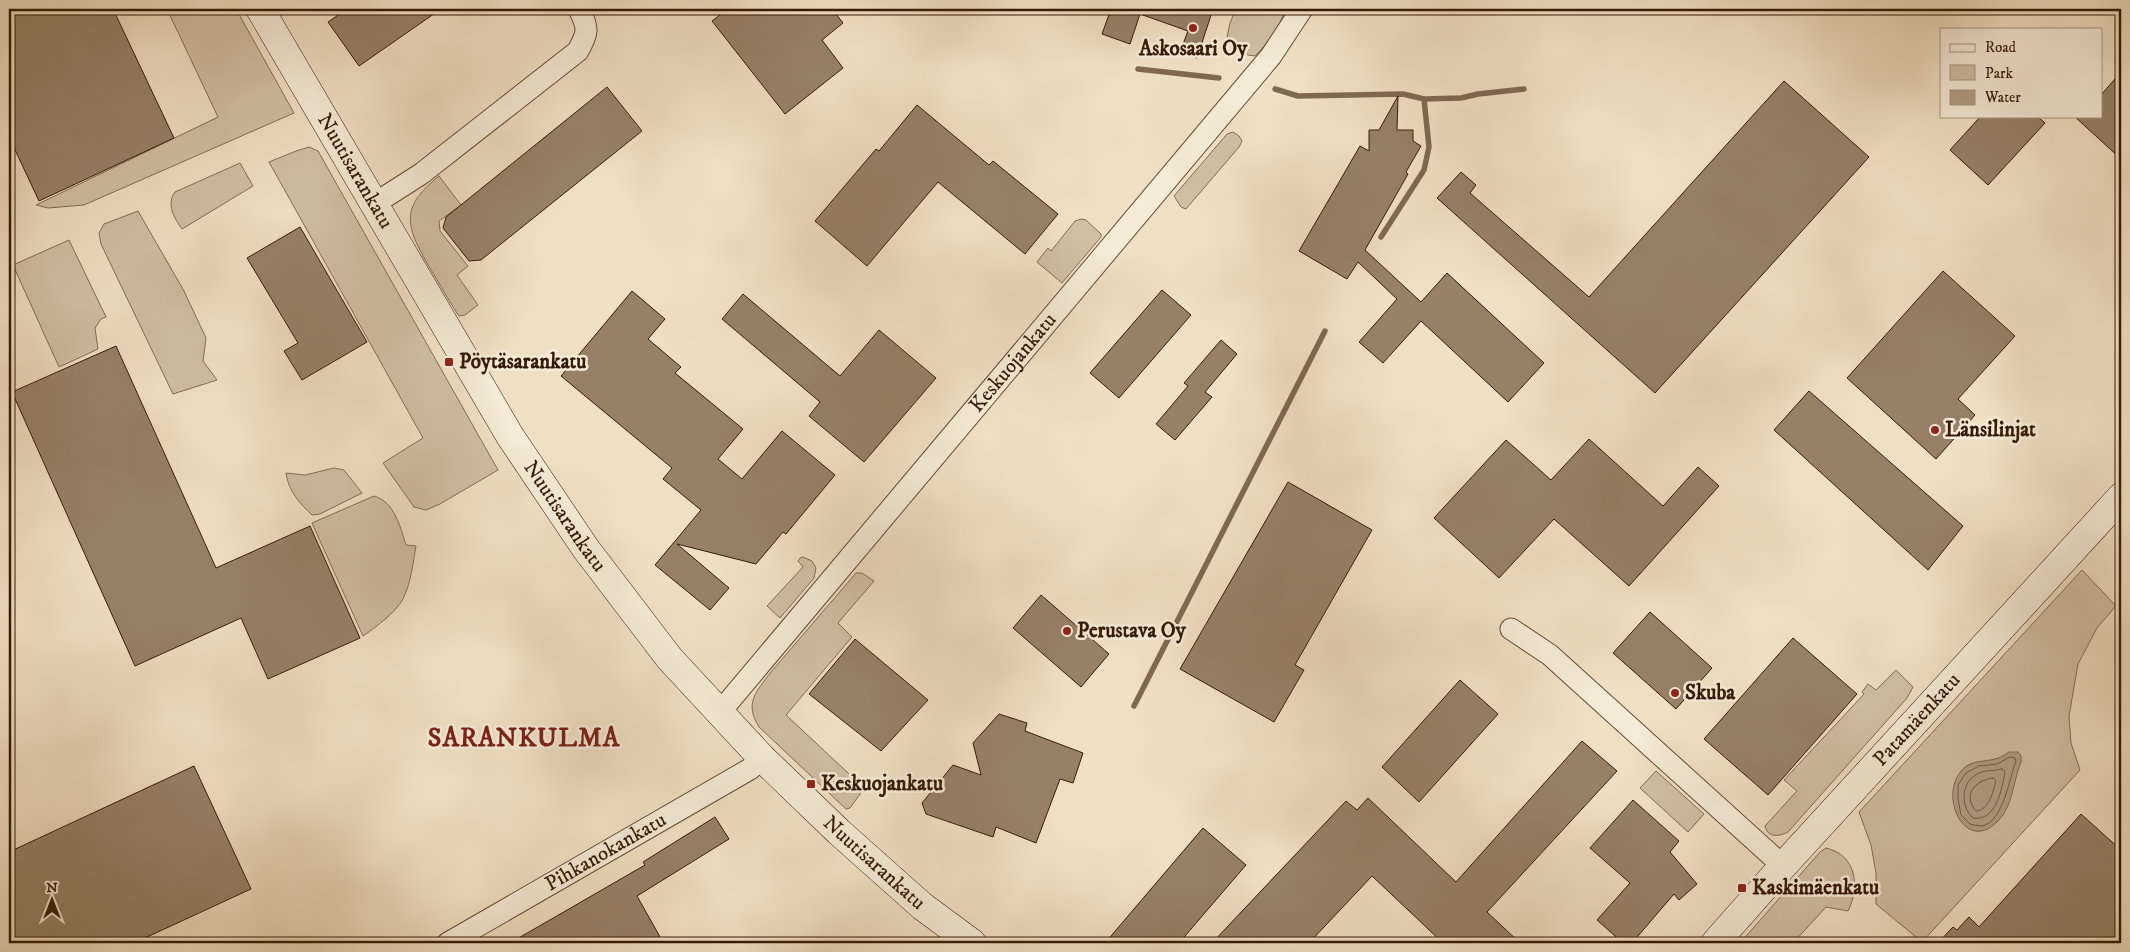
<svg xmlns="http://www.w3.org/2000/svg" width="2130" height="952" viewBox="0 0 2130 952" font-family="'IM FELL DW Pica',serif">
	<style>
		.green { fill: #d0bfa3; stroke: #826d54 }
		.water { fill: #b09d83; stroke: #7e6951 }
		.lines { fill: none; stroke-linecap: round; stroke-linejoin: round }
		.shore { stroke: #725c44; stroke-width: 1 }
		.stream { stroke: #7e6951; stroke-width: 5.5 }
		.building { fill: #968168; stroke: #341b06 }
		.street-casing { stroke: #634c35; stroke-width: 23 }
		.secondary-casing { stroke: #341b06; stroke-width: 29 }
		.street { stroke: #f5ebd8; stroke-width: 21 }
		.secondary { stroke: #f5ebd8; stroke-width: 28 }
		.poi-dot { fill: #8f2418; stroke: #f5ebd8; stroke-width: 2 }
		.labels { text-anchor: middle; dominant-baseline: central; stroke-width: 5; stroke-linejoin: round; paint-order: stroke }
		.poi-label { font-size: 21px; font-weight: bold; fill: #341b06; stroke: #f5ebd8; text-anchor: start }
		.street-label { font-size: 21px; fill: #341b06; stroke: #f5ebd8 }
		.district-label { font-size: 26px; font-weight: bold; letter-spacing: 1px; fill: #7a1f14; stroke: #f5ebd8 }
	</style>
	<rect width="100%" height="100%" fill="#f0e0c3"/>
	<filter id="stains"><feTurbulence type="fractalNoise" baseFrequency=".004" numOctaves="4"/><feColorMatrix values="0 0 0 0 .2 0 0 0 0 .09 0 0 0 0 .02 0 0 0 .5 -.17"/></filter>
	<radialGradient id="worn" r=".72"><stop offset=".6" stop-color="#630" stop-opacity="0"/><stop offset="1" stop-color="#630" stop-opacity=".3"/></radialGradient>
	<!-- green -->
	<path class="green" d="M 167,9 L 236,9 L 294,113 L 84,205 L 48,208 L 36,205 L 218,117 Z
		M 1236,9 L 1286,9 C 1279,27 1269,42 1255,56 L 1248,55 L 1227,37 L 1230,23 Z
		M 1233,132 L 1239,136 L 1242,141 L 1239,147 L 1186,209 L 1181,207 L 1174,196 L 1227,134 Z
		M 309,147 L 318,151 L 498,470 L 440,504 L 426,510 L 414,507 L 383,463 L 423,438 L 269,162 L 296,151 Z
		M 240,163 L 253,186 L 182,229 C 174,218 166,204 175,192 Z
		M 439,176 L 461,205 L 439,221 L 440,231 L 468,266 L 457,275 L 478,305 L 465,315 L 459,316 L 455,310 C 445,294 436,278 427,263 C 404,223 402,206 439,176 Z
		M 138,211 L 184,291 L 206,338 L 203,361 L 217,380 L 173,394 L 101,244 L 99,233 L 104,224 Z
		M 1081,219 L 1086,220 L 1101,234 L 1101,237 L 1062,283 L 1037,262 L 1048,248 L 1051,251 L 1075,221 Z
		M 69,240 L 106,317 L 101,319 L 95,328 L 98,349 L 59,367 L 13,265 Z
		M 334,468 L 344,470 L 362,493 L 320,514 L 312,515 C 300,504 288,490 286,473 L 305,475 Z
		M 374,496 C 395,502 400,527 406,545 L 416,546 C 413,563 411,583 403,599 C 395,613 376,627 363,636 L 312,523 Z
		M 803,557 L 812,561 L 816,568 L 814,578 L 780,618 L 767,606 L 803,567 L 798,561 L 800,558 Z
		M 2082,570 L 2116,606 L 2097,628 L 2078,664 L 2069,716 L 2071,743 L 2080,770 L 1922,942 L 1876,904 L 1876,873 L 1871,845 L 1859,812 Z
		M 856,573 L 862,573 L 874,581 L 838,623 L 852,637 L 786,715 L 862,786 L 863,790 L 850,808 L 846,809 L 759,727 C 744,703 756,692 771,672 Z
		M 1896,670 L 1913,687 L 1907,698 L 1788,832 C 1780,836 1768,839 1765,826 L 1797,791 L 1784,780 L 1864,694 L 1862,692 L 1868,684 L 1876,690 Z
		M 1656,771 L 1704,814 L 1688,832 L 1640,788 Z
		M 1826,848 C 1857,855 1860,887 1848,911 L 1826,907 L 1793,943 L 1740,943 L 1820,852 Z"/>
	<!-- water -->
	<path class="water" d="M 2009,752 L 2018,752 L 2021,756 L 2021,762 C 2013,781 2013,807 1997,822 C 1965,854 1937,795 1963,769 C 1972,760 1984,762 1995,759 C 2000,758 2004,755 2009,752 Z"/>
	<g class="lines">
		<!-- shore -->
		<path class="shore" d="M 2010,757 L 2015,758 L 2016,761 C 2009,778 2004,821 1982,826 C 1979,826 1973,825 1970,824 L 1961,815 L 1958,799 L 1958,785 L 1966,773 L 1979,766 L 1997,764 Z
			M 2002,769 L 2005,772 C 2002,789 1996,822 1973,818 C 1959,805 1961,778 1982,772 C 1988,770 1995,771 2002,769 Z
			M 1993,778 L 1996,781 C 1993,792 1989,810 1976,811 C 1962,795 1975,780 1993,778 Z"/>
		<!-- stream -->
		<path class="stream" d="M 1138,69 L 1219,78
			M 1275,89 L 1298,96 L 1403,94 L 1424,99 L 1461,98 L 1478,94 L 1524,89
			M 1381,237 L 1424,170 L 1429,147 L 1424,99
			M 1134,706 L 1325,331"/>
	</g>
	<!-- building -->
	<path class="building" d="M 9,9 L 113,9 L 174,138 L 39,201 L 9,137 L 9,75 L 15,72 L 9,58 Z
		M 347,9 L 441,9 L 359,66 L 328,22 Z
		M 728,9 L 832,9 L 843,23 L 822,40 L 843,68 L 785,114 L 712,21 Z
		M 1111,9 L 1213,9 L 1197,58 L 1180,52 L 1188,31 L 1140,14 L 1130,44 L 1102,34 Z
		M 2121,72 L 2121,159 L 2074,116 L 2101,116 L 2101,95 Z
		M 1784,81 L 1869,157 L 1655,393 L 1437,198 L 1461,172 L 1476,185 L 1470,193 L 1589,297 Z
		M 607,87 L 642,131 L 481,260 L 469,261 L 443,228 L 446,217 Z
		M 1398,96 L 1397,130 L 1413,130 L 1413,141 L 1421,146 L 1406,172 L 1408,174 L 1365,250 L 1421,302 L 1447,273 L 1544,363 L 1508,402 L 1421,321 L 1383,363 L 1359,342 L 1397,299 L 1358,262 L 1347,279 L 1299,251 L 1360,146 L 1369,151 L 1369,130 L 1379,130 Z
		M 917,105 L 989,165 L 993,161 L 1058,214 L 1025,254 L 938,182 L 867,266 L 815,221 L 876,149 L 879,151 Z
		M 1981,116 L 2037,116 L 2045,123 L 1988,185 L 1950,150 Z
		M 300,227 L 367,342 L 302,380 L 284,351 L 298,343 L 247,258 Z
		M 1943,271 L 2015,336 L 1958,399 L 1975,415 L 1936,459 L 1847,378 Z
		M 1162,290 L 1191,315 L 1119,398 L 1090,373 Z
		M 632,291 L 665,319 L 648,339 L 681,367 L 675,373 L 743,429 L 718,459 L 742,479 L 782,431 L 835,475 L 786,534 L 783,532 L 756,564 L 677,544 L 729,588 L 710,610 L 655,565 L 701,510 L 663,479 L 672,468 L 561,376 Z
		M 743,294 L 840,376 L 879,330 L 936,378 L 864,462 L 809,416 L 820,402 L 722,319 Z
		M 1221,340 L 1237,354 L 1205,392 L 1212,397 L 1175,440 L 1156,424 L 1188,386 L 1184,383 Z
		M 116,346 L 216,568 L 310,526 L 360,638 L 268,679 L 241,618 L 135,666 L 12,392 Z
		M 1809,391 L 1963,526 L 1928,570 L 1774,430 Z
		M 1589,439 L 1663,506 L 1698,467 L 1719,486 L 1629,586 L 1554,519 L 1499,578 L 1434,518 L 1506,440 L 1551,480 Z
		M 1288,482 L 1372,530 L 1295,665 L 1304,670 L 1274,722 L 1180,669 Z
		M 1041,595 L 1109,654 L 1081,687 L 1013,628 Z
		M 1650,612 L 1712,668 L 1676,709 L 1613,653 Z
		M 1793,638 L 1857,694 L 1768,795 L 1704,739 Z
		M 855,639 L 928,700 L 881,751 L 809,694 Z
		M 1460,680 L 1498,714 L 1419,802 L 1382,767 Z
		M 999,714 L 1027,723 L 1025,731 L 1083,753 L 1073,783 L 1060,779 L 1036,843 L 996,827 L 993,837 L 926,814 L 922,803 L 953,765 L 981,775 L 973,743 Z
		M 1582,741 L 1617,771 L 1487,912 L 1520,943 L 1443,943 L 1372,876 L 1309,943 L 1212,943 L 1346,801 L 1357,810 L 1368,798 L 1456,882 Z
		M 194,766 L 251,889 L 134,943 L 16,943 L 9,928 L 9,852 Z
		M 1633,800 L 1679,841 L 1670,852 L 1697,884 L 1679,900 L 1674,894 L 1632,943 L 1623,943 L 1597,920 L 1630,883 L 1590,848 Z
		M 2081,814 L 2121,850 L 2121,931 L 2110,943 L 1938,943 L 1953,927 L 1957,930 L 1969,917 L 1979,927 Z
		M 715,817 L 729,839 L 637,896 L 660,937 L 649,943 L 510,943 L 645,865 L 643,862 Z
		M 1203,828 L 1246,865 L 1179,943 L 1105,943 Z"/>
	<g class="lines">
		<!-- street casing -->
		<g class="street-casing">
			<g id="street">
				<path d="M 374,204 L 421,174 L 578,51 C 588,32 589,29 579,9"/>
				<path d="M 1511,629 L 1550,655 L 1783,866"/>
				<path id="s1" d="M 720,712 L 1271,56 L 1302,9"/>
				<path id="s2" d="M 448,943 L 750,769 L 762,758"/>
			</g>
		</g>
		<!-- secondary casing -->
		<g class="secondary-casing">
			<g id="secondary">
				<path id="s3" d="M 260,9 L 510,436 L 586,549 L 670,659 L 762,758 L 839,832 L 922,906 L 972,943"/>
				<path id="s4" d="M 1715,943 L 1783,866 L 2121,497"/>
			</g>
		</g>
		<!-- street -->
		<use href="#street" class="street"/>
		<!-- secondary -->
		<use href="#secondary" class="secondary"/>
	</g>
	<!-- markers -->
	<g class="poi-dot">
		<circle cx="1193" cy="28" r="5"/>
		<rect x="444" y="357" width="10" height="10" rx="2.5"/>
		<circle cx="1935" cy="430" r="5"/>
		<circle cx="1067" cy="631" r="5"/>
		<circle cx="1675" cy="693" r="5"/>
		<rect x="806" y="779" width="10" height="10" rx="2.5"/>
		<rect x="1737" y="883" width="10" height="10" rx="2.5"/>
	</g>
	<g class="labels">
		<!-- poi labels -->
		<g class="poi-label">
			<text x="1193" y="49" text-anchor="middle">Askosaari Oy</text>
			<text x="459" y="362">Pöytäsarankatu</text>
			<text x="1945" y="430">Länsilinjat</text>
			<text x="1077" y="631">Perustava Oy</text>
			<text x="1685" y="693">Skuba</text>
			<text x="821" y="784">Keskuojankatu</text>
			<text x="1752" y="888">Kaskimäenkatu</text>
		</g>
		<!-- street labels -->
		<g class="street-label">
			<text stroke="none"><textPath href="#s3" startOffset="188">Nuutisarankatu</textPath></text>
			<text stroke="none"><textPath href="#s1" startOffset="456">Keskuojankatu</textPath></text>
			<text stroke="none"><textPath href="#s3" startOffset="592">Nuutisarankatu</textPath></text>
			<text stroke="none"><textPath href="#s4" startOffset="301">Patamäenkatu</textPath></text>
			<text stroke="none"><textPath href="#s2" startOffset="182">Pihkanokankatu</textPath></text>
			<text stroke="none"><textPath href="#s3" startOffset="1058">Nuutisarankatu</textPath></text>
		</g>
		<!-- district labels -->
		<g class="district-label">
			<text x="524" y="738">SARANKULMA</text>
		</g>
	</g>
	<!-- margin -->
	<rect width="2130" height="952" fill="none" stroke="#f0e0c3" stroke-width="30"/>
	<rect x="10" y="10" width="2110" height="932" fill="none" stroke="#341b06" stroke-width="2.5"/>
	<rect x="15" y="15" width="2100" height="922" fill="none" stroke="#341b06"/>
	<!-- legend -->
	<rect x="1940" y="28" width="162" height="90" fill="#f5ebd8" stroke="#a89884"/>
	<rect x="1950" y="44" width="25" height="8" fill="#f5ebd8" stroke="#a89884"/>
	<text x="1985" y="52" font-size="15" fill="#341b06">Road</text>
	<rect x="1950" y="65" width="25" height="15" fill="#d0bfa3" stroke="#a89884"/>
	<text x="1985" y="78" font-size="15" fill="#341b06">Park</text>
	<rect x="1950" y="90" width="25" height="15" fill="#b09d83" stroke="#a89884"/>
	<text x="1985" y="102" font-size="15" fill="#341b06">Water</text>
	<!-- north arrow -->
	<g transform="translate(52 900)" stroke="#f5ebd8" stroke-width="4" paint-order="stroke">
	<path d="M0-4L9 19L0 12L-9 19Z" fill="#341b06"/>
	<text y="-8" font-size="14" font-weight="bold" text-anchor="middle" fill="#341b06">N</text>
	</g>
	<rect width="100%" height="100%" filter="url(#stains)"/>
	<rect width="100%" height="100%" fill="url(#worn)"/>
</svg>
